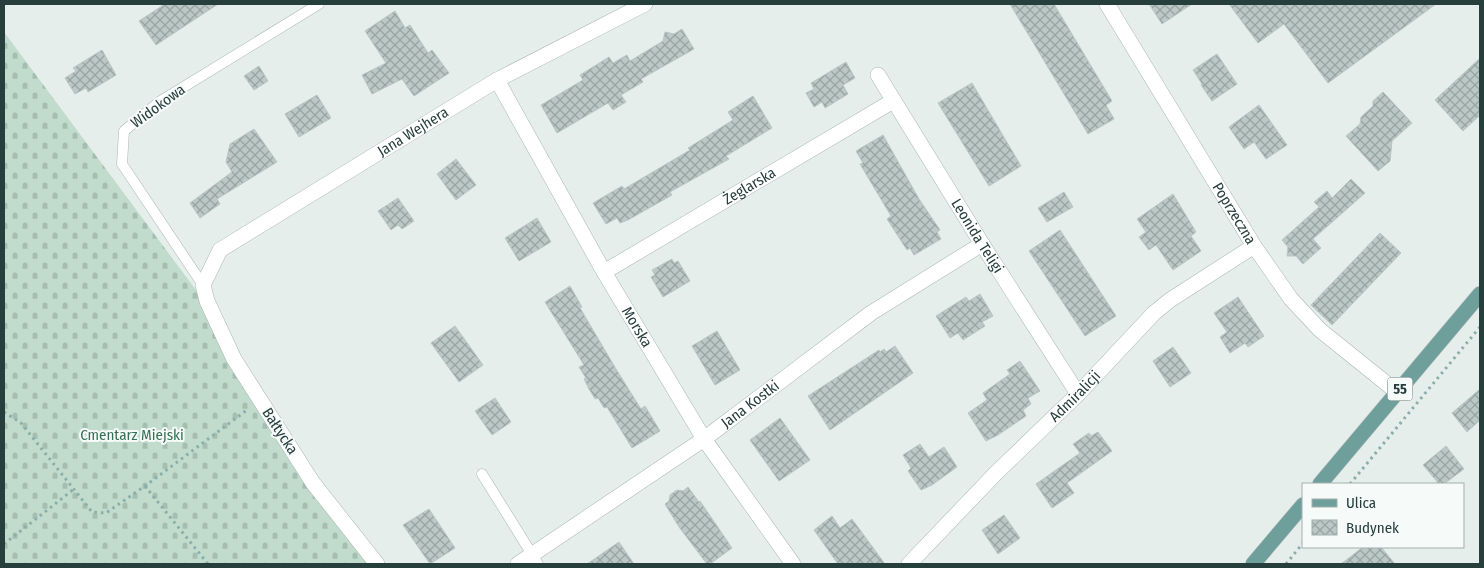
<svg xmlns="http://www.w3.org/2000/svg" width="1484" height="568" viewBox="0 0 1484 568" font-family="'Fira Sans Condensed',sans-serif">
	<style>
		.cemetery { fill: url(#cemetery-stones) }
		.building { fill: url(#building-cross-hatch); stroke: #b9c7c3 }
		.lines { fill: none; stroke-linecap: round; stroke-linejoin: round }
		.lane-casing { stroke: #a9b6b3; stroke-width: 11 }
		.street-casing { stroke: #a9b6b3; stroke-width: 16 }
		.primary-casing { stroke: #c2c9c8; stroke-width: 16 }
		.path { stroke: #8aaea9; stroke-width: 3; stroke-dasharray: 2.5 4; stroke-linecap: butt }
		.lane { stroke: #fff; stroke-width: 10 }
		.street { stroke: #fff; stroke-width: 15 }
		.primary { stroke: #6f9f9a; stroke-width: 15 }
		.labels { text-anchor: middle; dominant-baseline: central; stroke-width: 4; stroke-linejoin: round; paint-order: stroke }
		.shield { fill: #f6faf9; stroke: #647675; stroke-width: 1 }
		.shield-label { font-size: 14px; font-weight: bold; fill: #263e3c }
		.street-label { font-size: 15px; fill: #263e3c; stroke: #f6faf9 }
		.park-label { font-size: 15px; fill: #347256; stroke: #f6faf9 }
	</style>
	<defs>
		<pattern id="cemetery-stones" width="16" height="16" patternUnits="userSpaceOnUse" patternTransform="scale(1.25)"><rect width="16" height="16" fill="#c1dccd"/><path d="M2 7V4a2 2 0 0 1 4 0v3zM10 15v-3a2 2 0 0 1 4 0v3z" fill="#a6beb1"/></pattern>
		<pattern id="building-cross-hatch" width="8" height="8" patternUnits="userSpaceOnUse" patternTransform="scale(1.25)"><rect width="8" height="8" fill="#bbc8c5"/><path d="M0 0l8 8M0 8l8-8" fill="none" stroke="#98a4a1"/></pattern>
	</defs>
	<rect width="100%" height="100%" fill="#e6eeeb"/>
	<!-- cemetery -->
	<path class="cemetery" d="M 4,32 L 213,313 L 368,564 L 4,564 Z"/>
	<!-- building -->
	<path class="building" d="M 165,4 L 218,4 L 156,45 L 139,21 Z
		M 1010,4 L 1054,4 L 1112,101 L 1106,105 L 1114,119 L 1088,134 Z
		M 1149,4 L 1192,4 L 1162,24 Z
		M 1229,4 L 1436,4 L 1328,83 L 1284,24 L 1258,43 Z
		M 395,11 L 405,28 L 410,25 L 428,53 L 432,50 L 449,73 L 414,96 L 402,79 L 372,94 L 362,75 L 386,63 L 365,31 Z
		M 682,29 L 694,49 L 641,79 L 643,82 L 621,95 L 626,102 L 613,110 L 608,103 L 557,133 L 541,105 L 583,80 L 580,75 L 609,57 L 613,63 L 627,55 L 630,61 L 663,41 L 665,32 L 674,34 Z
		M 102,50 L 116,75 L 88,92 L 86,88 L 75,94 L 65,78 L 76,71 L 73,68 Z
		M 1217,54 L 1237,84 L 1212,101 L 1201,85 L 1202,84 L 1193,70 Z
		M 1480,58 L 1480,115 L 1463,131 L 1435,100 Z
		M 846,62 L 855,78 L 843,85 L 848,94 L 825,108 L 822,102 L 814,107 L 806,93 L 814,89 L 811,83 Z
		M 259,66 L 268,81 L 254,90 L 244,76 Z
		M 972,83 L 1021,166 L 989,186 L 938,103 Z
		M 1383,92 L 1412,123 L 1392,141 L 1390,161 L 1378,171 L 1346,136 L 1360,124 L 1361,117 L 1373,106 L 1373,101 Z
		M 317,95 L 331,118 L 299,137 L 285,114 Z
		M 753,96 L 772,128 L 726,156 L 729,159 L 670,192 L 672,195 L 628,220 L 620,223 L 617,218 L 606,224 L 593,203 L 622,186 L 624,189 L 690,150 L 688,148 L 733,120 L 728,112 Z
		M 1259,105 L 1287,145 L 1266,159 L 1254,142 L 1244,149 L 1229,127 Z
		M 254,129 L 277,162 L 217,199 L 220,204 L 200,218 L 190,203 L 232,172 L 226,162 L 230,144 Z
		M 883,135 L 919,199 L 940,230 L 937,232 L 941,239 L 914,255 L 910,248 L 907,250 L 887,219 L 891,216 L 860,164 L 863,163 L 856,151 Z
		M 456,159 L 476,185 L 456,200 L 437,174 Z
		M 1351,179 L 1365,193 L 1313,239 L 1321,248 L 1303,264 L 1296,256 L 1287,256 L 1288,247 L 1282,240 L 1319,207 L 1314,202 L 1327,191 L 1332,198 Z
		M 1064,192 L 1073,207 L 1047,222 L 1038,208 Z
		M 1173,194 L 1196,232 L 1191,236 L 1201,251 L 1173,270 L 1156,245 L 1149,250 L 1139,237 L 1146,232 L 1137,219 Z
		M 398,198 L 414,221 L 402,229 L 398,225 L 391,230 L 378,211 Z
		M 537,218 L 551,242 L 519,261 L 505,238 Z
		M 1060,230 L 1116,316 L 1085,336 L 1029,251 Z
		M 1380,233 L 1401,253 L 1332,325 L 1311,305 Z
		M 672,259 L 674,263 L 678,261 L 690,281 L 663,297 L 651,277 L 655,275 L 652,270 Z
		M 570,286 L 582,307 L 580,308 L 616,369 L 641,409 L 645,406 L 660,431 L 632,448 L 607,407 L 604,408 L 598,398 L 595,399 L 589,389 L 584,379 L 586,378 L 579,367 L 584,365 L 545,302 Z
		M 980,294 L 993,316 L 982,322 L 985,326 L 963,340 L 958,333 L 950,338 L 936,316 L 966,297 L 969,301 Z
		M 1238,297 L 1264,336 L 1248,347 L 1245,343 L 1230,353 L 1220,337 L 1227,332 L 1214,313 Z
		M 455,326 L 483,365 L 459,382 L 431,343 Z
		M 717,331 L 740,370 L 715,385 L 692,346 Z
		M 895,346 L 913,373 L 830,430 L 808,396 L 879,350 L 880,352 L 884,349 L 886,352 Z
		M 1173,347 L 1191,373 L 1170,387 L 1153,361 Z
		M 1020,361 L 1040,391 L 1028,398 L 1031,404 L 1023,410 L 1026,416 L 998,435 L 986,441 L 968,413 L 987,400 L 983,393 L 1010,374 L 1007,370 Z
		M 1480,389 L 1480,420 L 1467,432 L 1452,413 Z
		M 495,398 L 511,422 L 492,435 L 475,411 Z
		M 780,418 L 810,460 L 779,481 L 750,440 Z
		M 1098,432 L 1112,451 L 1067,483 L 1074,493 L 1052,508 L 1036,484 L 1080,453 L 1073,444 L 1089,433 L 1091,436 Z
		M 920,444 L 929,457 L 944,447 L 957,467 L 932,485 L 921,490 L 908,471 L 911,468 L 903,455 Z
		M 1446,446 L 1464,469 L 1444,484 L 1439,484 L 1423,465 Z
		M 688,487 L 699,502 L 700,501 L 732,548 L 710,564 L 707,564 L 679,527 L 665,504 L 669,501 L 670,495 L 677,490 L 683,491 Z
		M 429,509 L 455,548 L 430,564 L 403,525 Z
		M 1004,515 L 1020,538 L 998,554 L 982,530 Z
		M 832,516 L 840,528 L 852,519 L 885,564 L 838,564 L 814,530 Z
		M 619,542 L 634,564 L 587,564 Z
		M 1363,547 L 1381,547 L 1395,564 L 1341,564 Z"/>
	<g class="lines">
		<!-- lane casing -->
		<g class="lane-casing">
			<path id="lane" d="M 203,285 L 122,164 L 124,131 L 159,102 L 319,4
				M 482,474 L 538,564"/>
		</g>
		<!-- street casing -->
		<g class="street-casing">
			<g id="street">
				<path id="s1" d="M 1107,4 L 1254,246 L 1291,299 L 1320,330 L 1397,392"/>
				<path id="s2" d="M 878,75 L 982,244 L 1078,394"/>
				<path id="s3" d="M 497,80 L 604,272 L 704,439 L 793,564"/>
				<path id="s4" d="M 604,272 L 893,101"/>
				<path id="s5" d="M 377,564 L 313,483 L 234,359 L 207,301 L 203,285 L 220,250 L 497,80 L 645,4"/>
				<path id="s6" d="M 518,564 L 704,439 L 871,313 L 982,244"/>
				<path id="s7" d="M 909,564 L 996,473 L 1078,394 L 1154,313 L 1170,300 L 1254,246"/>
			</g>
		</g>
		<!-- primary casing -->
		<g class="primary-casing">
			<path id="primary" d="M 1320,484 L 1480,294
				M 1253,564 L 1303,505"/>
		</g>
		<!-- path -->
		<path class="path" d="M 4,412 L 21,423 L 92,512 L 106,513 L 145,486 L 247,410
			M 1350,484 L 1480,327
			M 145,486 L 208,564
			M 4,544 L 74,489
			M 1286,564 L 1303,543"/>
		<!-- lane -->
		<use href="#lane" class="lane"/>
		<!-- street -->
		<use href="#street" class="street"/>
		<!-- primary -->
		<use href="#primary" class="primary"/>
	</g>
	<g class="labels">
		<!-- shield labels -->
		<rect class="shield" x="1387.5" y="377.5" width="25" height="23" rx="4"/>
		<g class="shield-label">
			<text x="1400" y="389">55</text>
		</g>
		<!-- street labels -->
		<g class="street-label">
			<text transform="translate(158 106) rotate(-36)">Widokowa</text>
			<text stroke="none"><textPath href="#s5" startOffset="596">Jana Wejhera</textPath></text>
			<text stroke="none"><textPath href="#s4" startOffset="169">Żeglarska</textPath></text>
			<text stroke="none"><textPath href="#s1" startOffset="245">Poprzeczna</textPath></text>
			<text stroke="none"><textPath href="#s2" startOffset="189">Leonida Teligi</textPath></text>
			<text stroke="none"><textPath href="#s3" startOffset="284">Morska</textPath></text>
			<text stroke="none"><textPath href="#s7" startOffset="236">Admiralicji</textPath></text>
			<text stroke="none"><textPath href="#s6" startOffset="282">Jana Kostki</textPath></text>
			<text transform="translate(280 431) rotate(57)">Bałtycka</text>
		</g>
		<!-- park labels -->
		<g class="park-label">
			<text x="132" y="435">Cmentarz Miejski</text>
		</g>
	</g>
	<!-- border -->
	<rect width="1484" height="568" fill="none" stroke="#263e3c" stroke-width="10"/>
	<!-- legend -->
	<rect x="1302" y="483" width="162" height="65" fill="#f6faf9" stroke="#a3afad"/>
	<rect x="1312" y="499" width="25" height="8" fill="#6f9f9a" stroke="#a3afad"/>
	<text x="1346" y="508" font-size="15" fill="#263e3c">Ulica</text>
	<rect x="1312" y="520" width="25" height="15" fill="url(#building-cross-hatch)" stroke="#a3afad"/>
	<text x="1346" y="533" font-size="15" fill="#263e3c">Budynek</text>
</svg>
